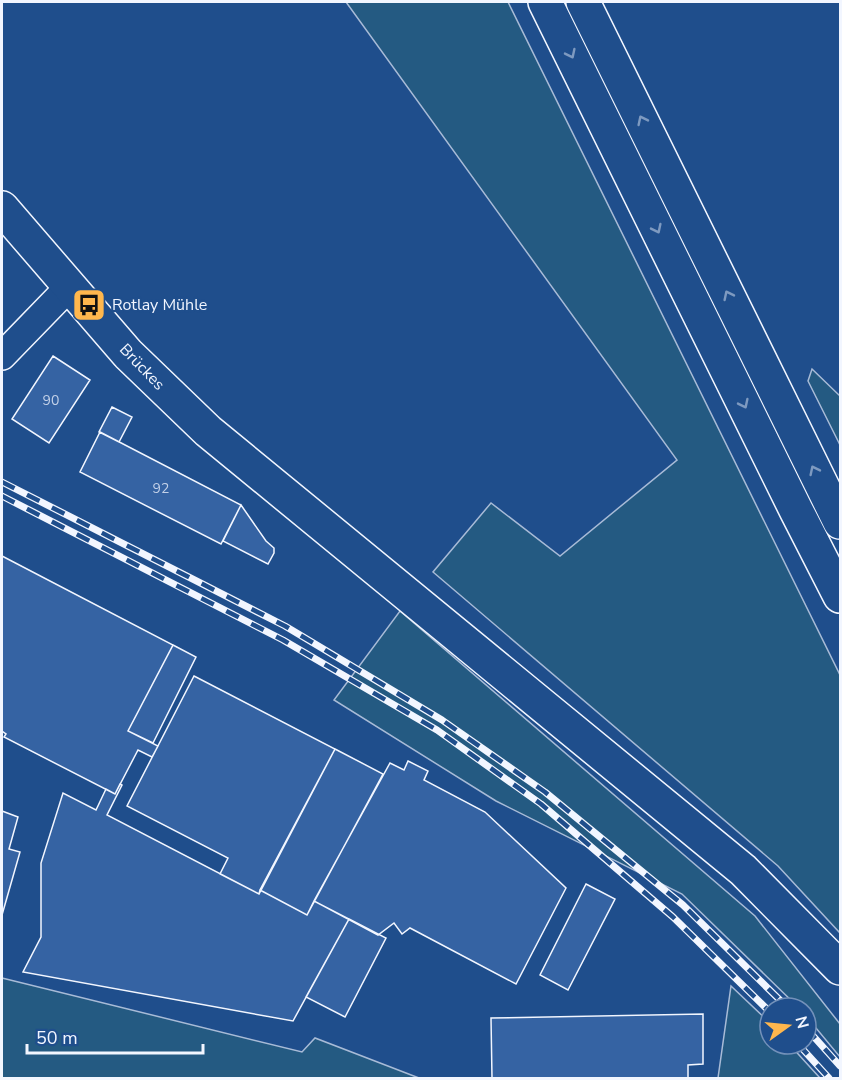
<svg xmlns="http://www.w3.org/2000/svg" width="842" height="1080" viewBox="0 0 842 1080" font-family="'Nunito Sans',sans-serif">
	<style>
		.green { fill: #245a82; stroke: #a8bbd7; stroke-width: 1.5 }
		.building { fill: #3563a3; stroke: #f2f6ff; stroke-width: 1.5 }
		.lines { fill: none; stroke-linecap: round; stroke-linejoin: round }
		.minor-casing { stroke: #f2f6ff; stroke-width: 30 }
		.major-casing { stroke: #f2f6ff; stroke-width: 36 }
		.highway-casing { stroke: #f2f6ff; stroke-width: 36 }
		.minor { stroke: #1f4e8c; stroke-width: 27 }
		.major { stroke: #1f4e8c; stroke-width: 33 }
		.highway { stroke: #1f4e8c; stroke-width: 33 }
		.rail-casing { stroke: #f2f6ff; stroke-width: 7 }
		.rail { stroke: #1f4e8c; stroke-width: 4.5; stroke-dasharray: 14; stroke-linecap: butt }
		.oneway { stroke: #7e9ac0 }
		.labels { text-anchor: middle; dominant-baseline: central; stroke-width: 4.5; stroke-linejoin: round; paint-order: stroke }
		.number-label { font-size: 14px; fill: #c3d1e8 }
		.poi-label { font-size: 16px; fill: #f2f6ff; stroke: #1f4e8c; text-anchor: start }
		.street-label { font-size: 16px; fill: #f2f6ff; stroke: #1f4e8c }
	</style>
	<rect width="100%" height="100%" fill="#1f4e8c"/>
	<!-- green -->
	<path class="green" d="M 346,2 L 508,2 L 840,675 L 840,933 L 778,866 L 433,572 L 491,503 L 560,556 L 677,460 Z
		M 812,369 L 840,396 L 840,445 L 808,381 Z
		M 400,611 L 755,916 L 840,1024 L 840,1057 L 806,1016 L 806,1008 L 799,1008 L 682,894 L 496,801 L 334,700 Z
		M 2,978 L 302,1052 L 315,1038 L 419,1078 L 2,1078 Z
		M 731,986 L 770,1023 L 770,1044 L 789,1044 L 820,1078 L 718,1078 Z"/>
	<!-- building -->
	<path class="building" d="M 53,356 L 90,380 L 49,443 L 12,419 Z
		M 112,407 L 132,417 L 119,442 L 99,432 Z
		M 100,432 L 241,505 L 221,544 L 80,472 Z
		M 241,505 L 266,541 L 274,548 L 274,553 L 268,564 L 223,541 Z
		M 2,556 L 173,645 L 128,731 L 158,746 L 152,757 L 138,750 L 115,794 L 4,737 L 6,734 L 2,731 Z
		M 173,645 L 196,657 L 153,743 L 128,731 Z
		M 194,676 L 335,749 L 259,894 L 220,874 L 228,858 L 127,806 Z
		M 335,749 L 383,774 L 307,915 L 260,890 Z
		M 408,761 L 428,771 L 424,780 L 485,812 L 566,888 L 516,984 L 410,928 L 402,934 L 394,923 L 378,935 L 314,901 L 390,763 L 404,770 Z
		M 120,784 L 122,785 L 107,815 L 259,894 L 260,890 L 307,915 L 314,901 L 349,919 L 293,1021 L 23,972 L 41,937 L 41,863 L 63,793 L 96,810 L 106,789 L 115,794 Z
		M 2,811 L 18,817 L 9,849 L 20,852 L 2,915 Z
		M 586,884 L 615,899 L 568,990 L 540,975 Z
		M 349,919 L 386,938 L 345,1017 L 306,997 Z
		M 703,1014 L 703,1064 L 688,1065 L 688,1078 L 492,1078 L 491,1018 Z"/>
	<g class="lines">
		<!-- minor casing -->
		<g class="minor-casing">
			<path id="minor" d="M 2,356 L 69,287"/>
		</g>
		<!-- major casing -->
		<g class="major-casing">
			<path id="major" d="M 2,208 L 128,354 L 208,431 L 743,870 L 840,968"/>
		</g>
		<!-- highway casing -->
		<g class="highway-casing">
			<path id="highway" d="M 545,2 L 796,510 L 840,596
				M 583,2 L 840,522"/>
		</g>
		<!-- minor -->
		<use href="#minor" class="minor"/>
		<!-- major -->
		<use href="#major" class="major"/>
		<!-- highway -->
		<use href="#highway" class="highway"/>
		<!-- rail casing -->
		<g class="rail-casing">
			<path id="rail" d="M 2,482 L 285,626 L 442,720 L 545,792 L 683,905 L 788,1008
				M 2,496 L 283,640 L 437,730 L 541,804 L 673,917 L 770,1012
				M 806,1028 L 840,1066
				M 798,1044 L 829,1078"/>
		</g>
		<!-- rail -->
		<use href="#rail" class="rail"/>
	</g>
	<!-- one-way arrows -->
	<defs><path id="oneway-chevron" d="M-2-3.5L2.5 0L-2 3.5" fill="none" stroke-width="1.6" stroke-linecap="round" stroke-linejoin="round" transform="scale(1.5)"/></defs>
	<g class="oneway">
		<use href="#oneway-chevron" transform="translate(571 54) rotate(64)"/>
		<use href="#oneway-chevron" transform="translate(642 120) rotate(-116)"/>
		<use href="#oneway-chevron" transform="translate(657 229) rotate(64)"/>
		<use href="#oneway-chevron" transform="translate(728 295) rotate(-116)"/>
		<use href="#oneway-chevron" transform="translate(744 404) rotate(64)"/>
		<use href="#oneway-chevron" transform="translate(814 470) rotate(-116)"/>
	</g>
	<!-- icons -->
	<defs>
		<g id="bus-square" transform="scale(1.725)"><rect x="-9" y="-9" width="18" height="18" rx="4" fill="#ffb74d" stroke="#1f4e8c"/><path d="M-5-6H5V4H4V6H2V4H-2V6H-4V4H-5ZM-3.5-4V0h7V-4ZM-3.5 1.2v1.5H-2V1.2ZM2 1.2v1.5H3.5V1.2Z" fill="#111"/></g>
	</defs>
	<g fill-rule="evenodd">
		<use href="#bus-square" x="89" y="305"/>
	</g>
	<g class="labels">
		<!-- number labels -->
		<g class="number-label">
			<text x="51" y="400">90</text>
			<text x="161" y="488">92</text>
		</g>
		<!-- poi labels -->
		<g class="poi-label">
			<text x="112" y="305">Rotlay Mühle</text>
		</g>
		<!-- street labels -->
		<g class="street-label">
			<text transform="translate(142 367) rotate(46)">Brückes</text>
		</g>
	</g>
	<!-- border -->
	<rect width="842" height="1080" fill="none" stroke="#f2f6ff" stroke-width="6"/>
	<!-- north arrow -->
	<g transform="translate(788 1026) rotate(75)"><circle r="28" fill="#1f4e8c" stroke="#7391ba" stroke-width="1.5"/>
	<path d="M0-4.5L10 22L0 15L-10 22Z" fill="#ffb74d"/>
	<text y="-9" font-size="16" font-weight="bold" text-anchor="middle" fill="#f2f6ff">N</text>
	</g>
	<!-- scale -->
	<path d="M27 1044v9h176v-9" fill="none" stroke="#f2f6ff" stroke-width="3"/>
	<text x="36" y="1044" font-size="18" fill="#f2f6ff" stroke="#1f4e8c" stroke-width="4.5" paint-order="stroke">50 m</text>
</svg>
